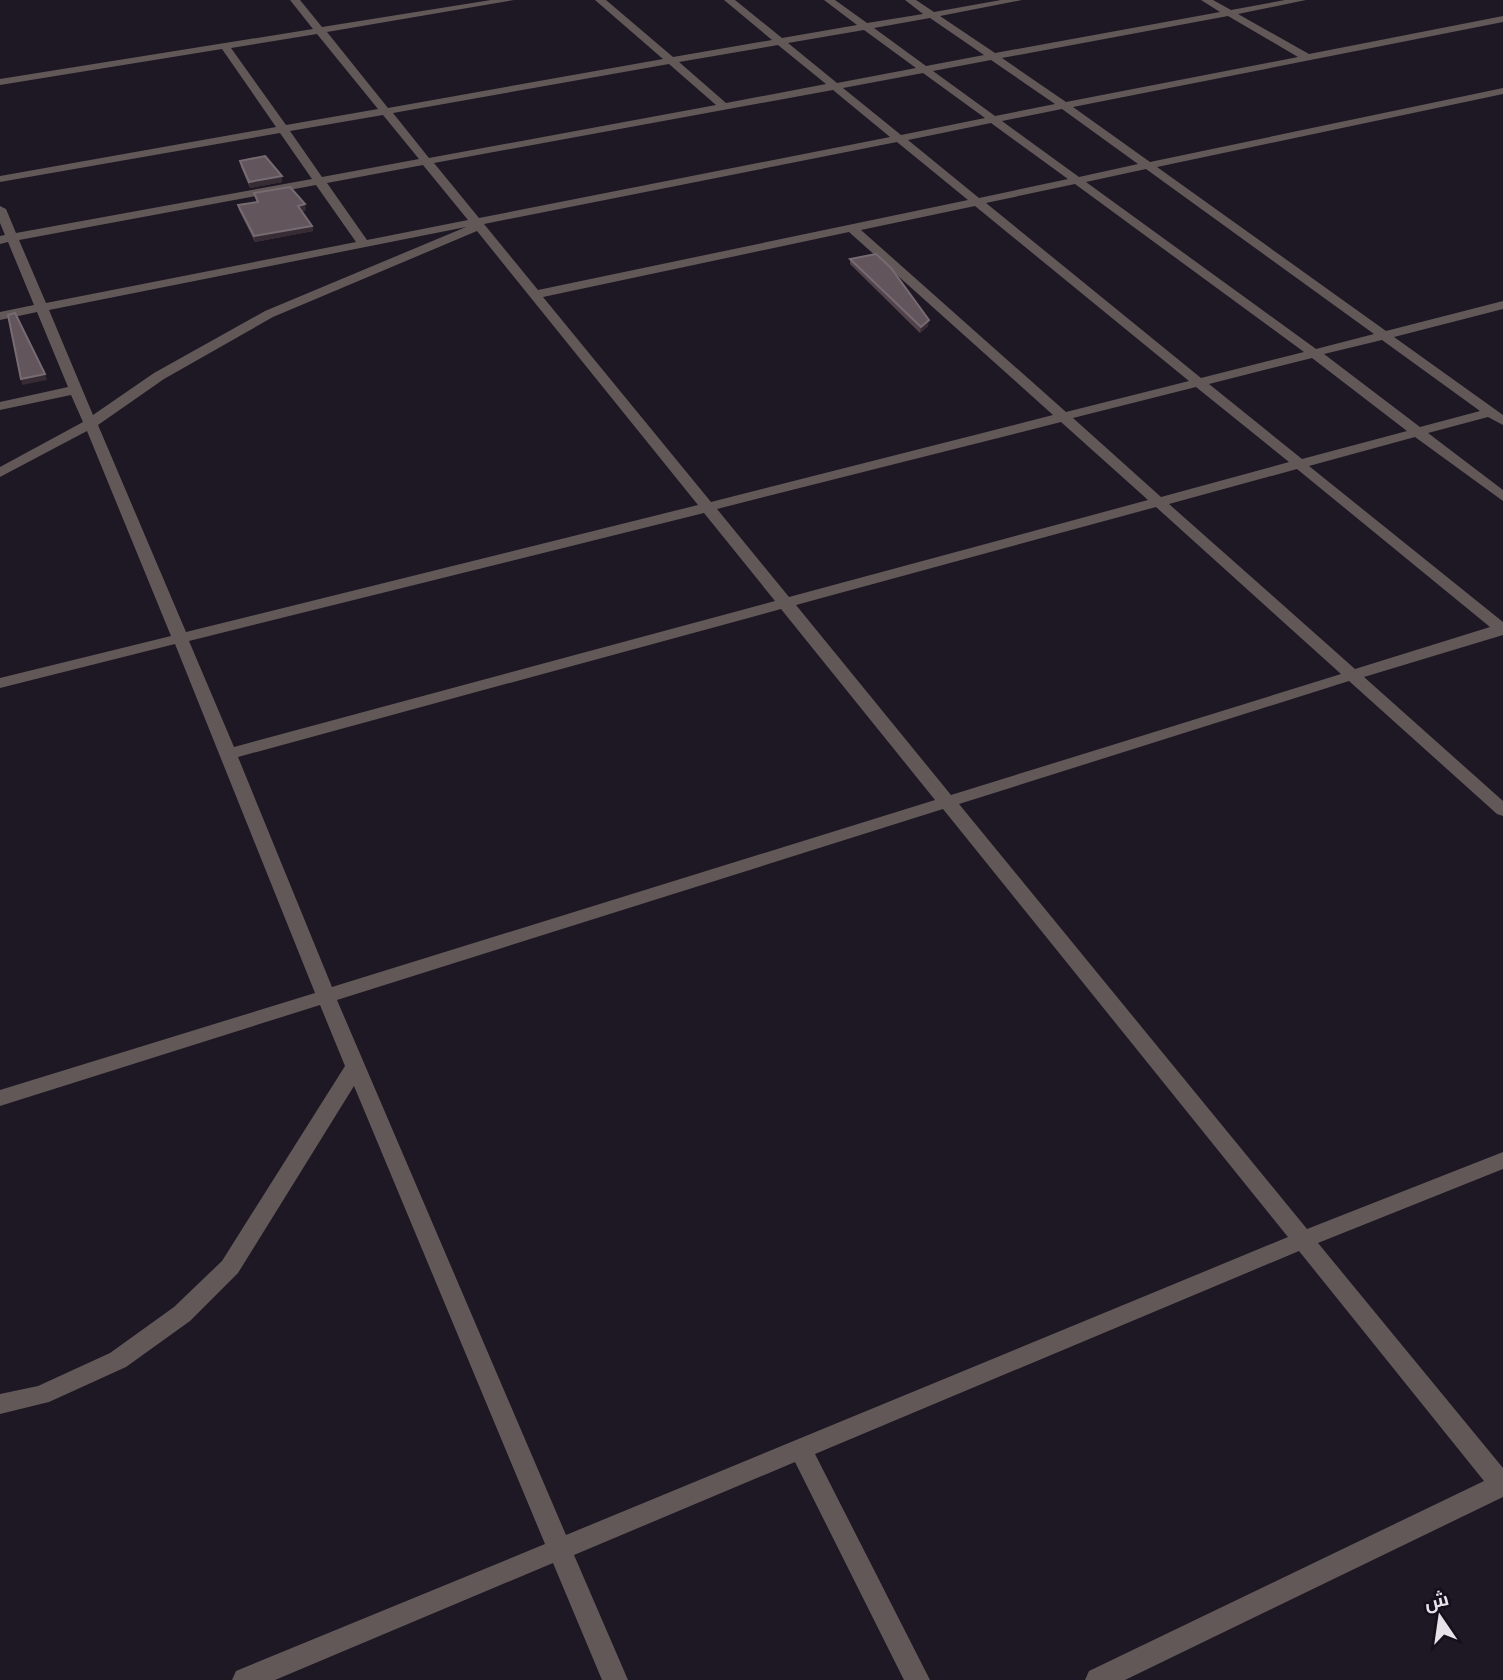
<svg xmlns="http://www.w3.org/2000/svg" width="1503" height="1680" viewBox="0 0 1503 1680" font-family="'Varela Round',Cairo,sans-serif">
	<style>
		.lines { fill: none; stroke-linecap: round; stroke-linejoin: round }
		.street { fill: #615857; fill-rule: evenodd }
		.wall { fill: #53444b }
		.shaded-wall { fill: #372b34 }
		.building { fill: #63555c; stroke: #776b72; stroke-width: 2 }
	</style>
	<rect width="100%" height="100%" fill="#1e1824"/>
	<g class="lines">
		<!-- street -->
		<path class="street" d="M 290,0 L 300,0 L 322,27 L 491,0 L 514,0 L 327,32 L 388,108 L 663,59 L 595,0 L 606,0 L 673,57 L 772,40 L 724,0 L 735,0 L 782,38 L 857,25 L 824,0 L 835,0 L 867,23 L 923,14 L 905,0 L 916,0 L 934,12 L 1001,0 L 1022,0 L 940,16 L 995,53 L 1220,12 L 1201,0 L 1213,0 L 1231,10 L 1285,0 L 1306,0 L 1238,14 L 1309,54 L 1503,16 L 1503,22 L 1073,107 L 1150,162 L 1503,88 L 1503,94 L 1157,167 L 1386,331 L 1503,301 L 1503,309 L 1394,337 L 1503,415 L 1503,425 L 1488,417 L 1428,433 L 1503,490 L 1503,501 L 1415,437 L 1309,466 L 1503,622 L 1503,635 L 1364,677 L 1503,801 L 1503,816 L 1497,814 L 1349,681 L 959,804 L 1307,1229 L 1503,1152 L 1503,1169 L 1318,1243 L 1503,1468 L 1503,1497 L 1125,1680 L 1085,1680 L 1089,1671 L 1484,1481 L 1299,1251 L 815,1454 L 930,1680 L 904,1680 L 795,1462 L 574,1555 L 628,1680 L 602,1680 L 553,1563 L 275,1680 L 232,1680 L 236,1671 L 545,1544 L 354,1086 L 238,1273 L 190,1321 L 126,1367 L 49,1402 L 0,1414 L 0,1394 L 38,1386 L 110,1353 L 174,1307 L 222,1261 L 345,1066 L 320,1005 L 0,1106 L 0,1090 L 315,993 L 175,644 L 0,688 L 0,678 L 171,636 L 87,431 L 0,477 L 0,467 L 83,422 L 71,395 L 0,410 L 0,402 L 68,387 L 37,312 L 0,320 L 0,312 L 34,305 L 8,242 L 0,244 L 0,236 L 5,235 L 0,223 L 0,206 L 6,209 L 16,233 L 312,179 L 280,133 L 0,182 L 0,176 L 276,127 L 222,49 L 0,85 L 0,79 L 313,29 ZM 1228,16 L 1298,57 L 1066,102 L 1002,58 ZM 930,18 L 984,55 L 926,66 L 874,28 ZM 864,30 L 916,68 L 837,83 L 788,43 ZM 317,34 L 378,109 L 286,125 L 231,48 ZM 778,45 L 826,84 L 726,103 L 679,62 ZM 991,60 L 1055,104 L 995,116 L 933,71 ZM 669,64 L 716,105 L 429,158 L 393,113 ZM 923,73 L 985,118 L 901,135 L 843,88 ZM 833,90 L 890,137 L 479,218 L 434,163 ZM 1062,109 L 1138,164 L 1079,177 L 1002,121 ZM 383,115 L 419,159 L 322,177 L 290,131 ZM 991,123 L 1068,179 L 979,198 L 908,140 ZM 897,142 L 968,200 L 538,290 L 484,224 ZM 423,165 L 468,220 L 367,240 L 327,183 ZM 1146,169 L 1374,334 L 1316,349 L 1086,182 ZM 1075,184 L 1304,352 L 1201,378 L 986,203 ZM 316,185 L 356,242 L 46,303 L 19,240 ZM 975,206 L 1189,381 L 1066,412 L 861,230 ZM 466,227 L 265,311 L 154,373 L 93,415 L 49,310 ZM 477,231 L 698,505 L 186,632 L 98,425 L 164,379 L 273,317 ZM 849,232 L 1053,415 L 711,502 L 543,297 ZM 1382,340 L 1480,411 L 1420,427 L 1324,354 ZM 1312,358 L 1407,431 L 1302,459 L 1209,384 ZM 1196,387 L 1289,462 L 1161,497 L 1073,418 ZM 1061,422 L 1148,500 L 789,597 L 717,509 ZM 1297,469 L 1490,627 L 1355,669 L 1169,504 ZM 1156,507 L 1341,674 L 951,795 L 796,605 ZM 704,513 L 775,601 L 234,747 L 189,641 ZM 781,609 L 935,800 L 332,987 L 238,757 ZM 943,809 L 1288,1237 L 566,1535 L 337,1000 Z"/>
	</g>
	<!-- wall -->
	<path class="wall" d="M 240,161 L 282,182 L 250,188 L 241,167 Z
		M 254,193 L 306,210 L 302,211 L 312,226 L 313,231 L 255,242 L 239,210 L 238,205 L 257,202 Z
		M 850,259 L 928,326 L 920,333 L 850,264 Z"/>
	<!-- shaded-wall -->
	<path class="shaded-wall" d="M 282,176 L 282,182 L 250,188 L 249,182 Z
		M 305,204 L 306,210 L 299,211 L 298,206 Z
		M 312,226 L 313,231 L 255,242 L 254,236 Z
		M 929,320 L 928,326 L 920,333 L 921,327 Z
		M 45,374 L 47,380 L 22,385 L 21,379 Z"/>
	<!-- building -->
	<path class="building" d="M 265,156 L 282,176 L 249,182 L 240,161 Z
		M 290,187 L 305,204 L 298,206 L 312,226 L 254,236 L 238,205 L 258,202 L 254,193 Z
		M 876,254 L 891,268 L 929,320 L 921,327 L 850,259 Z
		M 15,313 L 45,374 L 21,379 L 8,315 Z"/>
	<!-- north arrow -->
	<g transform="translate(1440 1617) rotate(347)" stroke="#150f1b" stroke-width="5" paint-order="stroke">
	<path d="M0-5L12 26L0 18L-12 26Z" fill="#e6e2ea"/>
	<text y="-10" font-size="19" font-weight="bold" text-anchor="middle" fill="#e6e2ea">ش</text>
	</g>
</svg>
